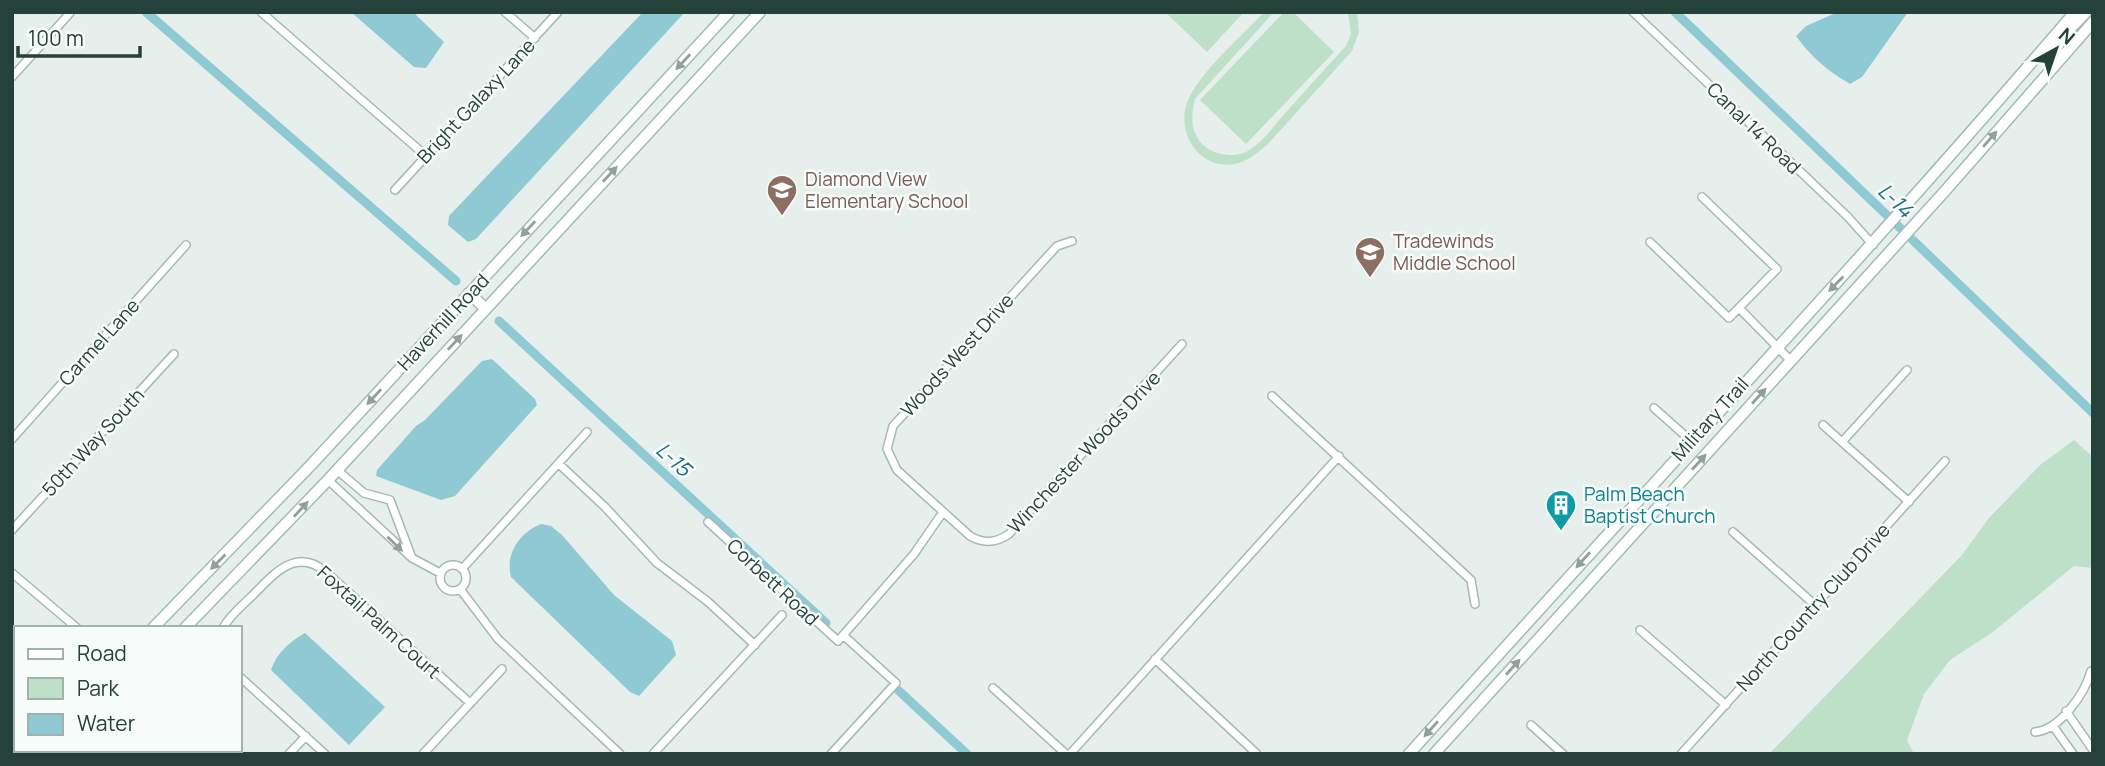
<svg xmlns="http://www.w3.org/2000/svg" width="2105" height="766" viewBox="0 0 2105 766" font-family="Manrope,sans-serif">
	<style>
		.green { fill: #bfe0c8 }
		.water { fill: #8ec9d4 }
		.lines { fill: none; stroke-linecap: round; stroke-linejoin: round }
		.canal { stroke: #8ec9d4; stroke-width: 9 }
		.street-casing { stroke: #a8b8b2; stroke-width: 10 }
		.secondary-casing { stroke: #a4bbb3; stroke-width: 13 }
		.street { stroke: #fff; stroke-width: 7 }
		.secondary { stroke: #fff; stroke-width: 10 }
		.oneway { fill: #92a09c }
		.labels { text-anchor: middle; dominant-baseline: central; stroke-width: 5; stroke-linejoin: round; paint-order: stroke }
		.street-label { font-size: 19px; fill: #24423a; stroke: #f7fbf9 }
		.education-label { font-size: 19px; fill: #785e54; stroke: #f7fbf9; text-anchor: start }
		.culture-label { font-size: 19px; fill: #0d838f; stroke: #f7fbf9; text-anchor: start }
		.water-label { font-size: 21px; font-style: italic; fill: #1c6f80; stroke: #f7fbf9 }
	</style>
	<rect width="100%" height="100%" fill="#e6efeb"/>
	<!-- green -->
	<path class="green" d="M 1165,12 L 1244,12 L 1207,52 Z
		M 1264,12 L 1274,12 L 1195,99 C 1191,115 1190,130 1202,144 C 1214,156 1237,159 1251,149 C 1262,142 1272,128 1281,118 C 1302,94 1324,70 1346,46 L 1351,34 L 1348,12 L 1357,12 L 1359,32 L 1352,51 L 1267,145 C 1257,153 1247,162 1234,164 C 1197,170 1174,129 1189,98 C 1203,69 1241,37 1264,12 Z
		M 1284,12 L 1293,12 L 1334,52 L 1246,144 L 1200,100 Z
		M 2074,440 L 2093,457 L 2093,568 L 2074,566 L 1993,632 L 1950,660 L 1924,694 L 1907,740 L 1914,754 L 1769,754 L 1962,555 L 1989,518 L 2040,465 Z"/>
	<!-- water -->
	<path class="water" d="M 351,12 L 413,12 L 444,42 L 426,68 L 414,67 Z
		M 643,12 L 685,12 L 476,239 L 468,242 L 448,225 L 449,216 Z
		M 1838,12 L 1908,12 L 1862,77 L 1850,84 C 1828,71 1811,57 1796,36 L 1806,26 Z
		M 492,359 L 535,399 L 537,405 L 455,496 L 441,500 L 376,476 L 377,470 L 416,426 L 425,420 L 482,361 Z
		M 541,524 L 551,526 L 562,535 L 614,595 L 672,641 L 676,655 L 639,696 L 630,692 L 511,577 C 505,554 519,533 541,524 Z
		M 305,633 L 385,707 L 349,745 L 271,670 C 276,654 290,641 305,633 Z"/>
	<g class="lines">
		<!-- canal -->
		<path class="canal" d="M 146,12 L 456,281
			M 1675,12 L 2093,413
			M 499,321 L 826,623
			M 899,691 L 967,754"/>
		<!-- street casing -->
		<g class="street-casing">
			<path id="street" d="M 261,12 L 426,156
				M 505,12 L 535,38
				M 1633,12 L 1848,217 L 1873,245
				M 12,77 L 70,13
				M 395,190 L 558,12
				M 1072,241 L 1057,246 L 893,426 L 887,449 L 897,470 L 970,536 C 984,544 996,543 1009,534 L 1182,344
				M 1650,242 L 1729,318 L 1777,269 L 1702,197
				M 1740,309 L 1791,361
				M 1272,396 L 1471,580 L 1475,604
				M 1654,408 L 1690,440
				M 1823,425 L 1909,502
				M 12,439 L 186,245
				M 1842,442 L 1907,370
				M 559,464 L 605,507 L 657,563 L 707,601 L 755,645
				M 328,480 L 412,558 L 390,500 L 364,493 L 337,470
				M 708,522 L 838,641 L 914,554 L 943,512
				M 12,530 L 174,354
				M 1733,532 L 1815,605
				M 412,558 L 440,573
				M440 578a13 13 0 1 1 26 0a13 13 0 1 1-26 0Z
				M 462,569 L 587,432
				M 12,573 L 77,628
				M 460,589 L 498,639 L 620,754
				M 223,628 C 230,615 243,605 253,595 C 275,573 296,547 326,572 L 470,703
				M 1640,630 L 1726,705
				M 1155,659 L 1257,754
				M 240,677 L 325,754
				M 993,688 L 1066,754
				M 2066,711 L 2093,750
				M 1531,725 L 1563,754
				M 2053,726 L 2073,754
				M 2035,732 C 2060,730 2085,693 2091,671
				M 225,750 L 229,754
				M 289,754 L 306,736
				M 423,754 L 502,669
				M 653,754 L 782,615
				M 831,754 L 896,683 L 843,635
				M 1070,754 L 1339,456
				M 1681,754 L 1945,461"/>
		</g>
		<!-- secondary casing -->
		<g class="secondary-casing">
			<path id="secondary" d="M 2058,61 C 2049,44 2075,25 2086,12
				M 469,293 L 486,309
				M 153,628 L 311,465 L 729,12
				M 185,628 L 328,480 L 760,12
				M 28,754 L 31,750
				M 60,754 L 63,750
				M 1409,754 C 1631,506 1859,264 2075,12
				M 1434,754 L 1945,191 L 2093,22"/>
		</g>
		<!-- street -->
		<use href="#street" class="street"/>
		<!-- secondary -->
		<use href="#secondary" class="secondary"/>
	</g>
	<!-- one-way arrows -->
	<defs><path id="oneway-solid" d="M-6-.8H1V-3.2L6.5 0L1 3.2V.8H-6Z" transform="scale(1.75)"/></defs>
	<g class="oneway">
		<use href="#oneway-solid" transform="translate(683 62) rotate(133)"/>
		<use href="#oneway-solid" transform="translate(1990 139) rotate(-49)"/>
		<use href="#oneway-solid" transform="translate(610 174) rotate(-47)"/>
		<use href="#oneway-solid" transform="translate(528 229) rotate(133)"/>
		<use href="#oneway-solid" transform="translate(1836 284) rotate(134)"/>
		<use href="#oneway-solid" transform="translate(455 342) rotate(-47)"/>
		<use href="#oneway-solid" transform="translate(1759 396) rotate(-48)"/>
		<use href="#oneway-solid" transform="translate(374 397) rotate(133)"/>
		<use href="#oneway-solid" transform="translate(1699 462) rotate(-48)"/>
		<use href="#oneway-solid" transform="translate(301 509) rotate(-47)"/>
		<use href="#oneway-solid" transform="translate(395 544) rotate(44)"/>
		<use href="#oneway-solid" transform="translate(1583 560) rotate(132)"/>
		<use href="#oneway-solid" transform="translate(218 562) rotate(135)"/>
		<use href="#oneway-solid" transform="translate(1513 667) rotate(-48)"/>
		<use href="#oneway-solid" transform="translate(1431 729) rotate(132)"/>
	</g>
	<!-- icons -->
	<defs>
		<g id="school-pin" transform="scale(1.575)"><path d="M0 17L-7.5 6A9.5 9.5 0 1 1 7.5 6Z" fill="#8d6e63" stroke="#f7fbf9"/><path d="M0-5L7-2L0 1L-7-2ZM-4 1L0 2.5L4 1V4Q0 6-4 4Z" fill="#fff"/></g>
		<g id="building-pin" transform="scale(1.575)"><path d="M0 17L-7.5 6A9.5 9.5 0 1 1 7.5 6Z" fill="#0f9aa8" stroke="#f7fbf9"/><path d="M-4-6H4V6H1V3H-1V6H-4ZM-2.5-4.3h1.7v1.8h-1.7ZM.8-4.3h1.7v1.8H.8ZM-2.5-1h1.7V.8h-1.7ZM.8-1h1.7V.8H.8Z" fill="#fff"/></g>
	</defs>
	<g fill-rule="evenodd">
		<use href="#school-pin" x="782" y="190"/>
		<use href="#school-pin" x="1370" y="252"/>
		<use href="#building-pin" x="1561" y="505"/>
	</g>
	<g class="labels">
		<!-- street labels -->
		<g class="street-label">
			<text transform="translate(476 101) rotate(-47)">Bright Galaxy Lane</text>
			<text transform="translate(1754 128) rotate(44)">Canal 14 Road</text>
			<text transform="translate(443 322) rotate(-47)">Haverhill Road</text>
			<text transform="translate(99 342) rotate(-48)">Carmel Lane</text>
			<text transform="translate(957 355) rotate(-48)">Woods West Drive</text>
			<text transform="translate(1710 419) rotate(-48)">Military Trail</text>
			<text transform="translate(93 442) rotate(-47)">50th Way South</text>
			<text transform="translate(1084 452) rotate(-47)">Winchester Woods Drive</text>
			<text transform="translate(773 582) rotate(43)">Corbett Road</text>
			<text transform="translate(1813 607) rotate(-48)">North Country Club Drive</text>
			<text transform="translate(379 622) rotate(42)">Foxtail Palm Court</text>
		</g>
		<!-- education labels -->
		<g class="education-label">
			<text x="805" y="179">Diamond View<tspan x="805" dy="22">Elementary School</tspan></text>
			<text x="1393" y="241">Tradewinds<tspan x="1393" dy="22">Middle School</tspan></text>
		</g>
		<!-- culture labels -->
		<g class="culture-label">
			<text x="1584" y="494">Palm Beach<tspan x="1584" dy="22">Baptist Church</tspan></text>
		</g>
		<!-- water labels -->
		<g class="water-label">
			<text transform="translate(1896 200) rotate(44)">L-14</text>
			<text transform="translate(674 459) rotate(43)">L-15</text>
		</g>
	</g>
	<!-- border -->
	<rect width="2105" height="766" fill="none" stroke="#24423a" stroke-width="28"/>
	<!-- legend -->
	<rect x="14" y="626" width="228" height="126" fill="#f7fbf9" stroke="#a3b1ad" stroke-width="2"/>
	<rect x="28" y="649" width="35" height="10" fill="#ffffff" stroke="#a3b1ad" stroke-width="2"/>
	<text x="77" y="661" font-size="21" fill="#24423a">Road</text>
	<rect x="28" y="678" width="35" height="21" fill="#bfe0c8" stroke="#a3b1ad" stroke-width="2"/>
	<text x="77" y="696" font-size="21" fill="#24423a">Park</text>
	<rect x="28" y="714" width="35" height="21" fill="#8ec9d4" stroke="#a3b1ad" stroke-width="2"/>
	<text x="77" y="731" font-size="21" fill="#24423a">Water</text>
	<!-- north arrow -->
	<g transform="translate(2056 49) rotate(40)" stroke="#f7fbf9" stroke-width="5" paint-order="stroke">
	<path d="M0-5L12 26L0 18L-12 26Z" fill="#24423a"/>
	<text y="-10" font-size="19" font-weight="bold" text-anchor="middle" fill="#24423a">N</text>
	</g>
	<!-- scale -->
	<path d="M18 46v10h122v-10" fill="none" stroke="#24423a" stroke-width="3.5"/>
	<text x="28" y="46" font-size="21" fill="#24423a" stroke="#f7fbf9" stroke-width="5" paint-order="stroke">100 m</text>
</svg>
